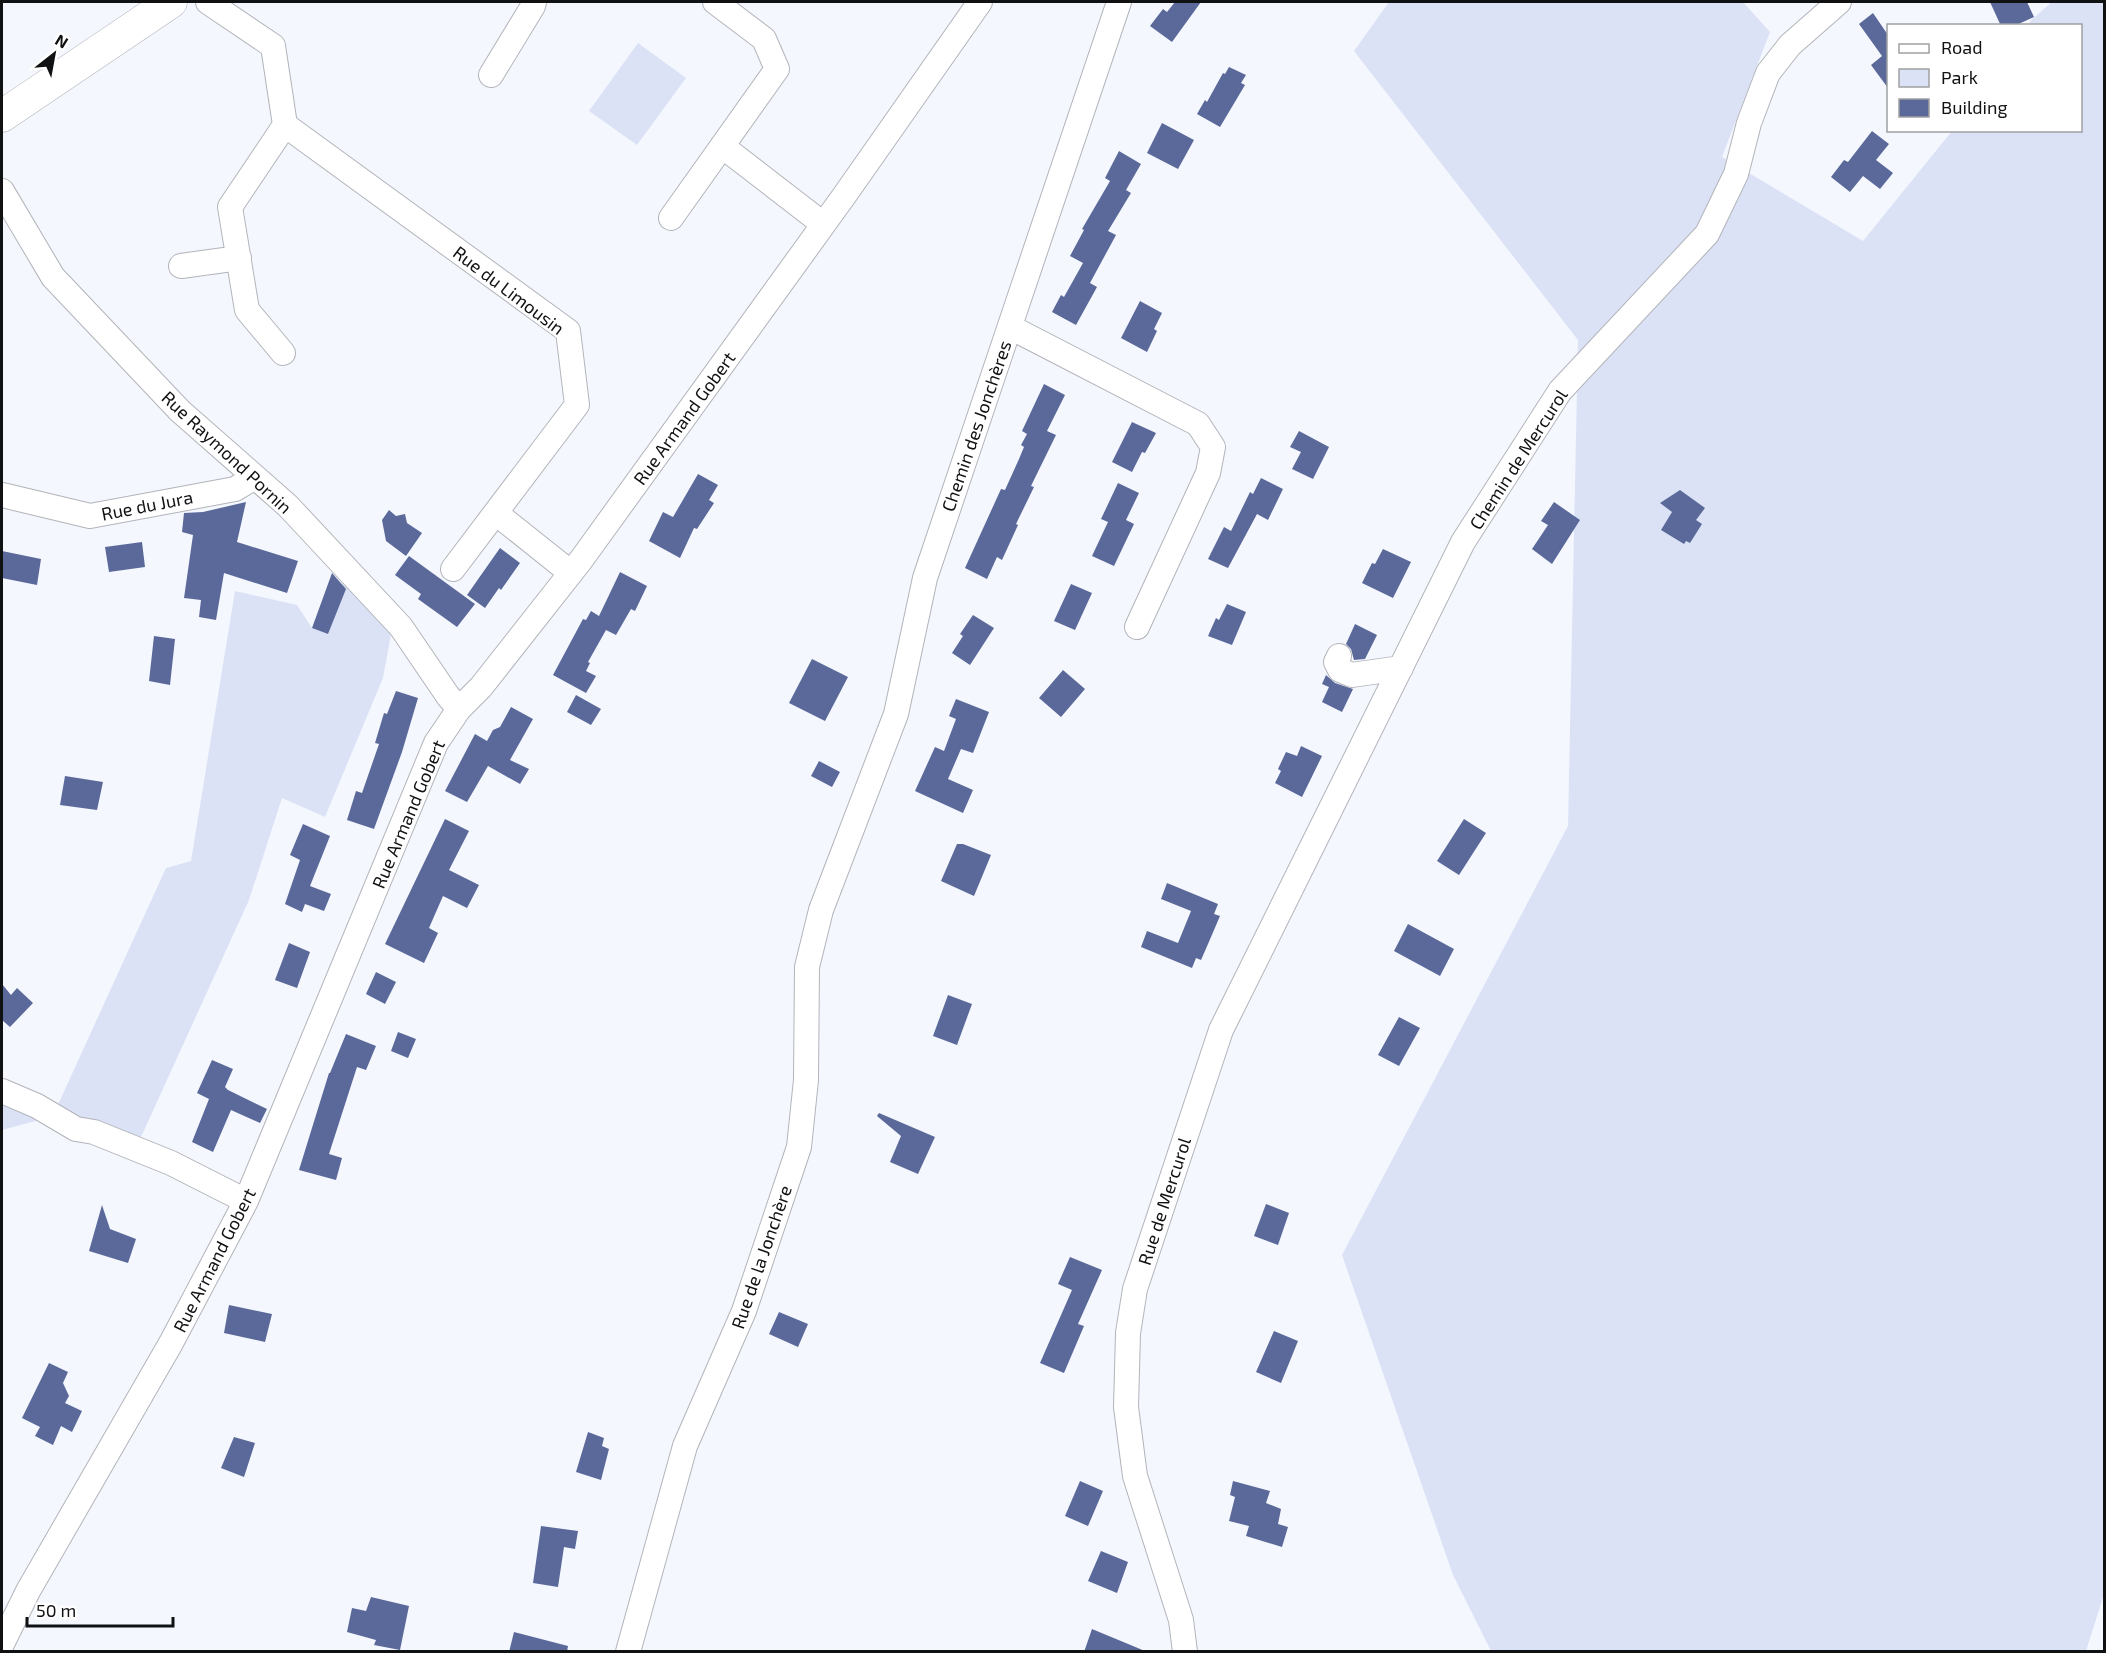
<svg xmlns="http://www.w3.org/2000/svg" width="2106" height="1653" viewBox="0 0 2106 1653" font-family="'Exo 2',sans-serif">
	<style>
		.green { fill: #dbe2f6 }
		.building { fill: #5a6999 }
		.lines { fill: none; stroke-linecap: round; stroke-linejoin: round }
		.minor-casing { stroke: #b2b4ba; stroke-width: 26 }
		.major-casing { stroke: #b2b4ba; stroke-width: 33 }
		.minor { stroke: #fff; stroke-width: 24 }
		.major { stroke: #fff; stroke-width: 32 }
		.labels { text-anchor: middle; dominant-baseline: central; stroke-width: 5; stroke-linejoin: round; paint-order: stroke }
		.street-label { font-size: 18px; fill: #101113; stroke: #fff }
	</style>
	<rect width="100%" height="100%" fill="#f5f7fe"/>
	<!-- green -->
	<path class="green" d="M 1389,2 L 1743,2 L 1770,32 L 1722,157 L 1863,241 L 1952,131 L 2080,130 L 2080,26 L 2028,25 L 2031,20 L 2052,2 L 2104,2 L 2104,1594 L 2086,1651 L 1491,1651 L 1453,1575 L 1342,1255 L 1568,826 L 1578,340 L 1354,51 Z
		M 638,43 L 686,78 L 637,145 L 589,111 Z
		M 343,580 L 391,634 L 383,678 L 325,817 L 282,798 L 249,900 L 141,1137 L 56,1109 L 166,868 L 191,861 L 235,591 L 297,605 L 312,628 L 328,634 Z
		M 2,1103 L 43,1119 L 2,1130 Z"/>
	<!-- building -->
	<path class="building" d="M 1175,2 L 1201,2 L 1172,42 L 1150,26 L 1163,9 L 1167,12 Z
		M 1990,2 L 2027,2 L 2034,17 L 2014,26 L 2001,26 Z
		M 1873,13 L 1888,35 L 1888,88 L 1871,65 L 1882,56 L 1859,24 Z
		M 1229,67 L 1246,75 L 1241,83 L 1245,85 L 1220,127 L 1197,114 L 1205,100 L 1207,102 L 1223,73 L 1225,74 Z
		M 1162,123 L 1194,140 L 1178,169 L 1147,153 Z
		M 1872,131 L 1889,144 L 1876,160 L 1893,173 L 1880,189 L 1863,176 L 1850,192 L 1831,177 L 1844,160 L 1848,162 Z
		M 1119,151 L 1141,164 L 1126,190 L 1131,193 L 1108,231 L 1116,235 L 1090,283 L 1097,287 L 1076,325 L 1052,312 L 1061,295 L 1064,297 L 1083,263 L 1070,256 L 1084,230 L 1082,229 L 1110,181 L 1105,178 Z
		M 1140,301 L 1162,313 L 1154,329 L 1157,331 L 1147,352 L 1121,338 Z
		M 1044,384 L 1065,395 L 1047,431 L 1056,435 L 1031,486 L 1034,487 L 1016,524 L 1018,525 L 1002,560 L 997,557 L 987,579 L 965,568 L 1001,489 L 1005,490 L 1019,459 L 1024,447 L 1021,445 L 1027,434 L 1022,431 Z
		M 1132,422 L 1156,433 L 1145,453 L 1142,452 L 1132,472 L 1112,462 Z
		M 1299,431 L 1329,447 L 1313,479 L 1292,469 L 1301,452 L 1290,447 Z
		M 698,474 L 718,485 L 709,500 L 714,503 L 697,529 L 694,528 L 680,558 L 649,541 L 663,512 L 673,517 Z
		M 1261,478 L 1283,489 L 1268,520 L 1257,514 L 1228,568 L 1208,559 L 1224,527 L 1231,531 L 1250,492 L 1253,494 Z
		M 1118,483 L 1139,493 L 1126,520 L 1134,524 L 1114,566 L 1092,556 L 1108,522 L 1101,519 Z
		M 1680,490 L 1705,508 L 1696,520 L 1702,524 L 1690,543 L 1686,541 L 1684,544 L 1661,530 L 1672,512 L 1660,503 Z
		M 246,502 L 237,542 L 298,561 L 287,593 L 224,573 L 216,620 L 199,617 L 201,600 L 184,598 L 193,535 L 182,532 L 184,513 L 203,512 Z
		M 1554,502 L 1580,520 L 1552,564 L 1532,549 L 1548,525 L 1541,521 Z
		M 389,510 L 396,516 L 405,514 L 407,523 L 422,533 L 406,556 L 386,541 L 382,520 Z
		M 142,542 L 145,567 L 109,572 L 105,547 Z
		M 500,548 L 520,563 L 501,590 L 499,588 L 485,608 L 467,595 Z
		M 1383,549 L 1411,562 L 1393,598 L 1362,583 L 1372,563 L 1375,564 Z
		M 2,551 L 41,559 L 37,585 L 2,578 Z
		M 409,556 L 475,604 L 457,627 L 418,599 L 421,594 L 395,575 Z
		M 620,572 L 647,586 L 635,611 L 631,609 L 616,635 L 606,630 L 588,662 L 590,663 L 586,671 L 596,676 L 586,693 L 553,675 L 583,619 L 586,620 L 591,611 L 599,616 Z
		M 332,573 L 346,589 L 328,634 L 312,628 Z
		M 1071,584 L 1092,593 L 1075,630 L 1054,621 Z
		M 1227,604 L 1246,612 L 1232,645 L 1208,636 L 1216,618 L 1219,620 Z
		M 973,615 L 994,628 L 970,665 L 952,653 L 963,636 L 960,634 Z
		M 1355,624 L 1377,635 L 1365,659 L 1354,660 L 1351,649 L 1346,644 Z
		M 154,636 L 175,639 L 170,685 L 149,681 Z
		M 812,659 L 848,677 L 825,721 L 789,703 Z
		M 1063,670 L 1085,689 L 1061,717 L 1039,698 Z
		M 1326,675 L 1335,683 L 1353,689 L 1342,712 L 1322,702 L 1329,687 L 1322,684 Z
		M 396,691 L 418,698 L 402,752 L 374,829 L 347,820 L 356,791 L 362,793 L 379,744 L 375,743 L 384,713 L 387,714 Z
		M 576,695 L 601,709 L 591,725 L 567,712 Z
		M 956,699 L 989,712 L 973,753 L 961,749 L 948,779 L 973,790 L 963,813 L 915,791 L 935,747 L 944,751 L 956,719 L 949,716 Z
		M 511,707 L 533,719 L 510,760 L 529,769 L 520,784 L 488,766 L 467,802 L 445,791 L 475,734 L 487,741 L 493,730 L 500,727 Z
		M 1301,746 L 1322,756 L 1302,797 L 1275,783 L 1281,771 L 1278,769 L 1286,752 L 1297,756 Z
		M 819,761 L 840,772 L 832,787 L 811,776 Z
		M 65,776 L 103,782 L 97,810 L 60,805 Z
		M 445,819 L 469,831 L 449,870 L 479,885 L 467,908 L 443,896 L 429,928 L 438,933 L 424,963 L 385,944 Z
		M 1464,819 L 1486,833 L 1459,875 L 1437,861 Z
		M 303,824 L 330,836 L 310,886 L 331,894 L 324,911 L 305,904 L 302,912 L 285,904 L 300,860 L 290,855 Z
		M 957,844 L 963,844 L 991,855 L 974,896 L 941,881 Z
		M 1167,883 L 1218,904 L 1214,914 L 1220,916 L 1208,944 L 1201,960 L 1196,958 L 1192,968 L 1141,947 L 1147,931 L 1178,943 L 1191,911 L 1161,899 Z
		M 1408,924 L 1454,949 L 1440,976 L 1394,951 Z
		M 289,943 L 310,952 L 297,988 L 275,980 Z
		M 376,972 L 396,982 L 385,1004 L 366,994 Z
		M 2,984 L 11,995 L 17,988 L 33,1003 L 10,1027 L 2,1020 Z
		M 948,995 L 972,1004 L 957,1045 L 933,1036 Z
		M 1399,1017 L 1420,1028 L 1399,1066 L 1378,1055 Z
		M 398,1032 L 416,1039 L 408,1058 L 391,1051 Z
		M 346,1034 L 376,1046 L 366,1070 L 357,1067 L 329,1154 L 342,1158 L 336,1180 L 299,1170 L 329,1073 L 330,1073 Z
		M 212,1060 L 233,1069 L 225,1087 L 228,1090 L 267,1109 L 260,1123 L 231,1110 L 213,1152 L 192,1142 L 209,1099 L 197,1093 Z
		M 879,1113 L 935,1137 L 918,1174 L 890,1162 L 901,1136 L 877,1116 Z
		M 1266,1204 L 1289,1213 L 1278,1245 L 1254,1236 Z
		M 102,1205 L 110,1229 L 136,1239 L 128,1263 L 89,1251 Z
		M 1070,1257 L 1102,1270 L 1078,1324 L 1084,1326 L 1064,1373 L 1040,1363 L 1072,1290 L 1058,1284 Z
		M 229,1305 L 272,1314 L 265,1342 L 224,1333 Z
		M 779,1312 L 808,1324 L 798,1347 L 769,1334 Z
		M 1274,1331 L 1298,1341 L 1281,1383 L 1256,1372 Z
		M 49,1363 L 68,1372 L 63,1383 L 69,1396 L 65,1403 L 82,1411 L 72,1432 L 61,1426 L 53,1445 L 35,1436 L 40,1427 L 22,1418 Z
		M 588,1432 L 604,1438 L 602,1446 L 609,1449 L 601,1480 L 576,1472 Z
		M 234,1437 L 255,1443 L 244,1477 L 221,1468 Z
		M 1080,1481 L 1103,1491 L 1088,1526 L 1065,1516 Z
		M 1233,1481 L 1270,1491 L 1266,1503 L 1281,1509 L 1278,1524 L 1288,1527 L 1282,1547 L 1246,1536 L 1249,1526 L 1229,1521 L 1235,1497 L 1230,1495 Z
		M 541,1526 L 578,1531 L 575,1549 L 564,1547 L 558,1587 L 533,1583 Z
		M 1101,1551 L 1128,1562 L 1117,1593 L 1088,1581 Z
		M 371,1597 L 409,1606 L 400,1650 L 374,1645 L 376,1640 L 347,1632 L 352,1608 L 366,1611 Z
		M 1092,1629 L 1145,1651 L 1145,1652 L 1084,1652 Z
		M 514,1632 L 568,1646 L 567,1652 L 509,1652 Z"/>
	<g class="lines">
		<!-- minor casing -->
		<g class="minor-casing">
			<path id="minor" d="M 208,2 L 273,46 L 285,125 L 230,207 L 247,310 L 283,353
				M 491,75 L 533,6 L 534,2
				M 285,125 L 568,331 L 577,405 L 453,569
				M 722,146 L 823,224
				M 2,191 L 53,277 L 180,411 L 288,506 L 401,627 L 448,696 L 459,709
				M 671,218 L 777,69 L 764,39 L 715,2
				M 181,266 L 239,258
				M 1010,327 L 1198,424 L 1213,447 L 1208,473 L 1137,627
				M 2,495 L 90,516 L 235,489 L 255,477
				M 497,514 L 571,573
				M 1339,656 L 1336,662 L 1340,670 L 1352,675 L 1401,668
				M 2,1091 L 37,1106 L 76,1129 L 94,1132 L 171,1163 L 246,1201
				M 2,1644 L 28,1591 L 171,1343 L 246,1201 L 436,743 L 459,709 L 481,687 L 581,560 L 844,196 L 980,2
				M 628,1652 L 685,1446 L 744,1311 L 799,1147 L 806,1080 L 807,967 L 821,910 L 896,714 L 925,578 L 1119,2
				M 1185,1652 L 1181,1620 L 1135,1476 L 1126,1407 L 1128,1333 L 1135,1289 L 1221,1030 L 1463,542 L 1560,391 L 1707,234 L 1736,174 L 1749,123 L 1768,73 L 1790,45 L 1839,2"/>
		</g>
		<!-- major casing -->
		<g class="major-casing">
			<path id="major" d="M 2,116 L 171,2"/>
		</g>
		<!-- minor -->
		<use href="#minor" class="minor"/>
		<!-- major -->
		<use href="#major" class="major"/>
	</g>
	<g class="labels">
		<!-- street labels -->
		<g class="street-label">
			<text transform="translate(509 290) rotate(37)">Rue du Limousin</text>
			<text transform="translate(684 418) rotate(-54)">Rue Armand Gobert</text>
			<text transform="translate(976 426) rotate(-71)">Chemin des Jonchères</text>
			<text transform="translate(227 452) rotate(43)">Rue Raymond Pornin</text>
			<text transform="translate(1518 459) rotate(-57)">Chemin de Mercurol</text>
			<text transform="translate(147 505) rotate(-11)">Rue du Jura</text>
			<text transform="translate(408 814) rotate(-67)">Rue Armand Gobert</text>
			<text transform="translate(1164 1201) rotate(-72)">Rue de Mercurol</text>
			<text transform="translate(761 1257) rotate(-71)">Rue de la Jonchère</text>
			<text transform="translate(214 1260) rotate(-63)">Rue Armand Gobert</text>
		</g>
	</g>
	<!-- border -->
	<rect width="2106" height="1653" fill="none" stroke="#101113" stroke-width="6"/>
	<!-- legend -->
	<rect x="1887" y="24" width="195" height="108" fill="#ffffff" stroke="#9fa0a1" stroke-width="1.5"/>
	<rect x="1899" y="44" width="30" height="9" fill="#ffffff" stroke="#9fa0a1" stroke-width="1.5"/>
	<text x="1941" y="54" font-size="18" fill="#101113">Road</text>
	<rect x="1899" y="69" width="30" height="18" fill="#dbe2f6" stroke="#9fa0a1" stroke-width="1.5"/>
	<text x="1941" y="84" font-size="18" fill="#101113">Park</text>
	<rect x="1899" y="99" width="30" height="18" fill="#5a6999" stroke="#9fa0a1" stroke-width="1.5"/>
	<text x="1941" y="114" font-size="18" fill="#101113">Building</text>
	<!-- north arrow -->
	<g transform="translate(54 54) rotate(31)" stroke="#ffffff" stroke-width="4.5" paint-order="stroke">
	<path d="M0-4.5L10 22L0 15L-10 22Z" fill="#101113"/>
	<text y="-9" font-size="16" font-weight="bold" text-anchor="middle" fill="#101113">N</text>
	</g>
	<!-- scale -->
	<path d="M27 1617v9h146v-9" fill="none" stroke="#101113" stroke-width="3"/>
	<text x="36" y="1617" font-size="18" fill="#101113" stroke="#ffffff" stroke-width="4.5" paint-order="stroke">50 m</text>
</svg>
